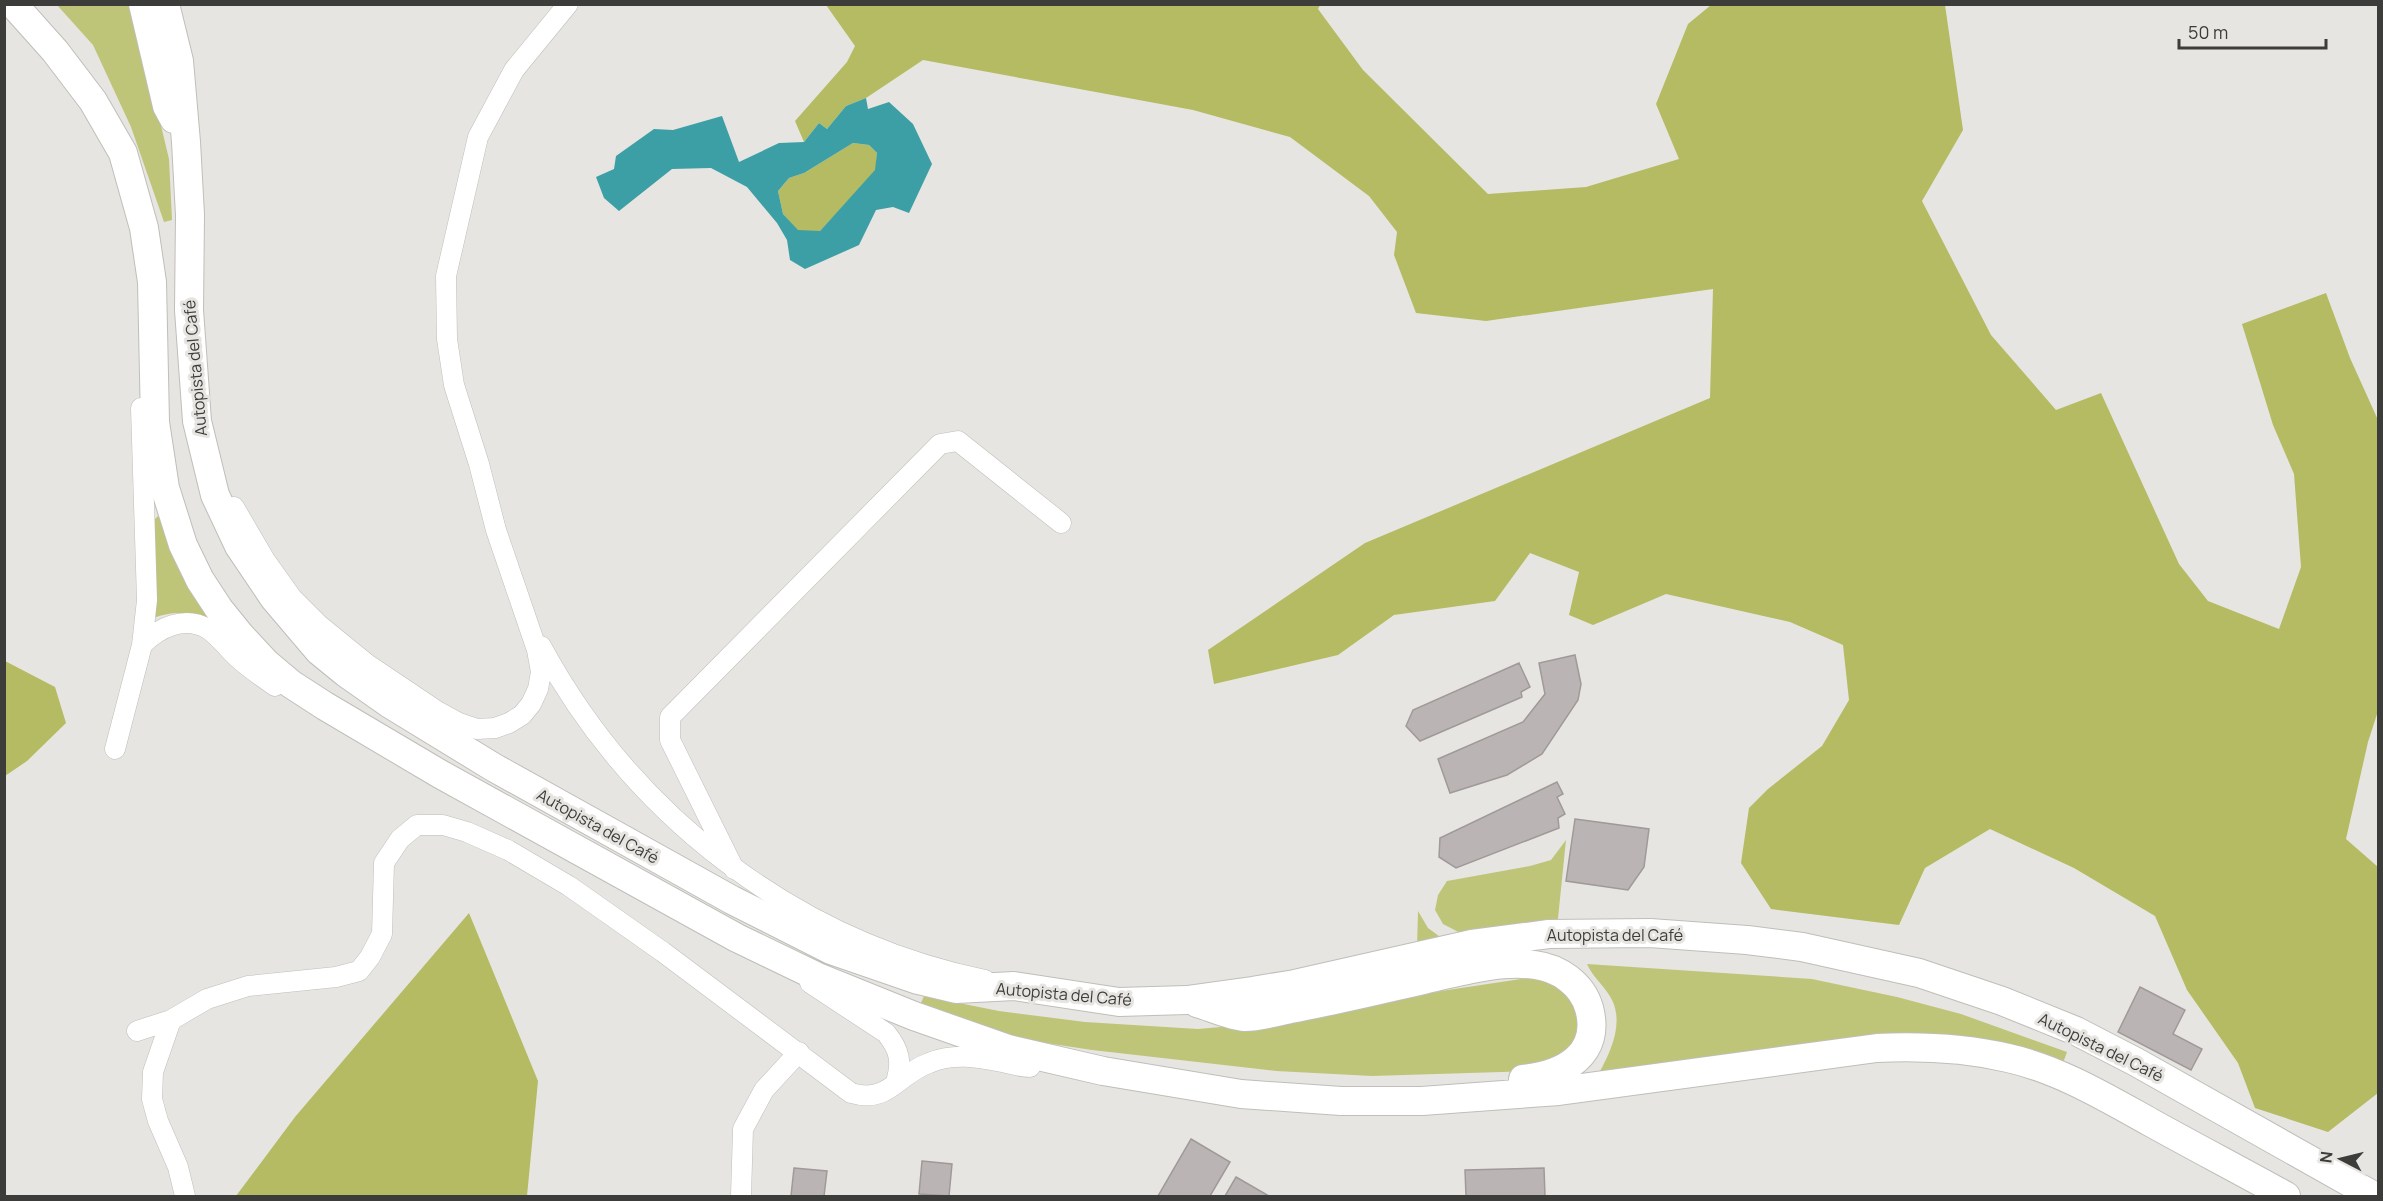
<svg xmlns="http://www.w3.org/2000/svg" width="2383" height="1201" viewBox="0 0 2383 1201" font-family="Manrope,sans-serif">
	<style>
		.green { fill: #bfc578 }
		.forest { fill: #b4bb62 }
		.water { fill: #3c9fa5; fill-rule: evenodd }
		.building { fill: #bab5b4; stroke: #9f9a99; stroke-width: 1.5 }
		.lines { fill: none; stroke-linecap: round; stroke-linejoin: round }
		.minor-casing { stroke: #bfbeb9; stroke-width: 21 }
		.highway-casing { stroke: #bfbeb9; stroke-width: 30 }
		.minor { stroke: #fff; stroke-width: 20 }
		.highway { stroke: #fff; stroke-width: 28 }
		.labels { text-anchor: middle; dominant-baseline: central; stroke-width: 6; stroke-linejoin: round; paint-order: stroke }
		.street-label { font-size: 16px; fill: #3c3c3a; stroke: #e7e5e1 }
	</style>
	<rect width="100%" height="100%" fill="#e7e5e1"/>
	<!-- green -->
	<path class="green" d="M 57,5 L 132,5 L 169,159 L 172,220 L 164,222 L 131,127 L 93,45 Z
		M 158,516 L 220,630 C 195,614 183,608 153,618 L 153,521 Z
		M 1566,840 L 1557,928 L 1470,938 L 1443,924 L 1435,910 L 1438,895 L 1447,881 L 1530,866 L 1551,860 Z
		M 1418,911 L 1428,928 L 1447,942 L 1417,948 Z
		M 1587,964 L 1812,979 L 1897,997 L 1961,1014 L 2067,1052 L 2063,1063 L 1954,1037 L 1599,1073 C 1610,1053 1623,1026 1613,1002 C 1607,988 1593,978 1587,964 Z
		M 1535,977 L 1555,983 L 1579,1005 L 1581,1029 L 1574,1048 L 1535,1071 L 1372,1076 L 1276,1071 L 1092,1050 L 1007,1037 L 918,1010 L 924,996 L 999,1011 L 1085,1022 L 1198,1029 L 1310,1019 L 1441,991 Z"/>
	<!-- forest -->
	<path class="forest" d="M 826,5 L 1320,5 L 1318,9 L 1363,70 L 1488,194 L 1586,187 L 1679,159 L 1656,104 L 1688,24 L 1711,5 L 1945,5 L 1963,130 L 1922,201 L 1991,335 L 2056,410 L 2101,393 L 2179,564 L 2208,601 L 2279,629 L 2301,567 L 2294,474 L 2273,425 L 2242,324 L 2326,293 L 2350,358 L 2378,420 L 2378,711 L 2368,742 L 2346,839 L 2378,867 L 2378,1093 L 2328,1132 L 2255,1108 L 2238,1063 L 2187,990 L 2155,916 L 2074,868 L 1990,829 L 1925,868 L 1899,925 L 1771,909 L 1741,863 L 1749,808 L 1768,789 L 1822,746 L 1849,700 L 1843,645 L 1790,622 L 1666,594 L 1593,625 L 1569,615 L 1579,572 L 1530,553 L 1495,601 L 1394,615 L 1338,655 L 1214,684 L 1208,650 L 1365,543 L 1710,398 L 1713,289 L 1486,321 L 1416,313 L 1394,255 L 1397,232 L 1369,196 L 1290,137 L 1193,110 L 923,60 L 866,98 L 846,106 L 827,129 L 819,123 L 804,142 L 795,121 L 847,62 L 855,46 Z
		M 853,143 L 869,145 L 877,153 L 876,170 L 820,231 L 798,231 L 783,214 L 778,191 L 789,178 L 804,173 Z
		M 5,661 L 55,687 L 66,723 L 27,761 L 5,776 Z
		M 469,913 L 538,1081 L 527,1196 L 236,1196 L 295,1117 Z"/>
	<!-- water -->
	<path class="water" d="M 866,98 L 868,109 L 889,102 L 913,124 L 932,164 L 909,213 L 893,207 L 876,210 L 859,245 L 805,269 L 790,260 L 787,240 L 777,223 L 747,187 L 711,168 L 672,169 L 619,211 L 604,198 L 596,177 L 614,169 L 616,156 L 654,129 L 673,130 L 722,116 L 739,162 L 779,143 L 804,142 L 819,123 L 827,129 L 846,106 ZM 853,143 L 869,145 L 877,153 L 875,170 L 820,231 L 798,230 L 783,214 L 778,191 L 789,178 L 804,173 Z"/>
	<!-- building -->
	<path class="building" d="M 1575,655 L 1581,684 L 1578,700 L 1542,754 L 1507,775 L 1450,793 L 1438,759 L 1523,722 L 1545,694 L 1539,663 Z
		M 1519,663 L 1530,687 L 1521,692 L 1522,697 L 1420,741 L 1406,726 L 1413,710 Z
		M 1557,782 L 1563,794 L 1557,797 L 1565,814 L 1558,818 L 1559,828 L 1456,868 L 1439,857 L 1440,838 Z
		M 1575,819 L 1649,829 L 1644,867 L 1628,890 L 1566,881 Z
		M 2140,987 L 2185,1010 L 2173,1034 L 2202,1049 L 2191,1070 L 2118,1032 Z
		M 1191,1139 L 1230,1162 L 1210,1196 L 1158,1196 Z
		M 922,1161 L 952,1164 L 949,1196 L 919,1194 Z
		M 794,1168 L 827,1171 L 824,1196 L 791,1196 Z
		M 1544,1168 L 1545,1196 L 1466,1196 L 1465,1170 Z
		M 1236,1177 L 1269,1196 L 1225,1196 Z"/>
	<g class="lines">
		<!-- minor casing -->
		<g class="minor-casing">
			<path id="minor" d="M 234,507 L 265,560 L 292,598 L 319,625 L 367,664 L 437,711 L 459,723 L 477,729 L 495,728 L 509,723 L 522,715 L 531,704 L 538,689 L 541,672 L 537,650 L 496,530 L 479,464 L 454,385 L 447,339 L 446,276 L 478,137 L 514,70 L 568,4
				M 142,645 C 158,628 184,615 208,629 C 219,636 228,649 238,658 C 249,668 262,677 275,686
				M 541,646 C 633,816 795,941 985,980
				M 115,749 L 142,645 L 147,600 L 141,408
				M 734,869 L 670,740 L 670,717 L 940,444 L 958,441 L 1061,523
				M 810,983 L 886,1033 C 900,1050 902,1062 896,1082
				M 137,1031 L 171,1020
				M 185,1196 L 178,1167 L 158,1121 L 152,1099 L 153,1072 L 171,1020 L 207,999 L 248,986 L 336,977 L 359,971 L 370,957 L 382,934 L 384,863 L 400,839 L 417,825 L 443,825 L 467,832 L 508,850 L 569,886 L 663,952 L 851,1093 C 889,1104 896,1075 929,1063 C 953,1053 977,1057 1002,1062 C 1011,1064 1021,1067 1030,1067
				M 741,1196 L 743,1129 L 764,1090 L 799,1052"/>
		</g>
		<!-- highway casing -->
		<g class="highway-casing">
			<path id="highway" d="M 13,4 L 55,51 L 93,101 L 123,153 L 144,228 L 152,282 L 155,422 L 165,488 L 183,545 L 200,580 L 219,609 L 240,635 L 266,663 L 291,684 L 325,706 L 440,774 L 737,938 L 820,978 L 914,1016 L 1008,1049 L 1103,1071 L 1241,1094 L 1341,1101 L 1422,1101 L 1559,1091 L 1877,1048 C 1921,1046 1965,1048 2008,1058 C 2058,1069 2105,1097 2150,1122 C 2195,1147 2241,1171 2286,1196
				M 143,4 L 167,106 L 174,119
				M 165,4 L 179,61 L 186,142 L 190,215 L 189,310 L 197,421 L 215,495 L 239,546 L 274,598 L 319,651 L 346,673 L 390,704 L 493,767 L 732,900 L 831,950 L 918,980 L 956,989 L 1014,986 L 1119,1002 L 1187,1000 L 1252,991 L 1295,984 L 1472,944 L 1549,934 L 1650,933 L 1747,940 L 1802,947 L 1919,973 L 2002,1001 L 2076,1031 L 2136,1062 L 2374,1196
				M 1197,1003 C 1211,1007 1230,1016 1245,1017 C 1259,1017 1276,1012 1290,1009 C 1334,1001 1379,990 1423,980 C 1458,972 1499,960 1535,965 C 1559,968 1582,984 1589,1008 C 1602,1055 1563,1075 1523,1079"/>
		</g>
		<!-- minor -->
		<use href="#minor" class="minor"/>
		<!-- highway -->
		<use href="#highway" class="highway"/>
	</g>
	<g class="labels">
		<!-- street labels -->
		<g class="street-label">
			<text transform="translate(195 368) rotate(-95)">Autopista del Café</text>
			<text transform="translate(598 826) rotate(29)">Autopista del Café</text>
			<text x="1615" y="935">Autopista del Café</text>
			<text transform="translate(1064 994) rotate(5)">Autopista del Café</text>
			<text transform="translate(2101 1047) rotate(26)">Autopista del Café</text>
		</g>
	</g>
	<!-- border -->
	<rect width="2383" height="1201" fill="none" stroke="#3c3c3a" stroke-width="12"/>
	<!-- north arrow -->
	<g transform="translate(2341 1159) rotate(277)" stroke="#e7e5e1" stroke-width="4.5" paint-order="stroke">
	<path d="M0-4.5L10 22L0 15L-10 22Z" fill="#3c3c3a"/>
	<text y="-9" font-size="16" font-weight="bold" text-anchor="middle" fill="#3c3c3a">N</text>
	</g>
	<!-- scale -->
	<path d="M2179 39v9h147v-9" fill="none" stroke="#3c3c3a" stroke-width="3"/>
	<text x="2188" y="39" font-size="18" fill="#3c3c3a" stroke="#e7e5e1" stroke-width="4.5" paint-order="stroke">50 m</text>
</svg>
